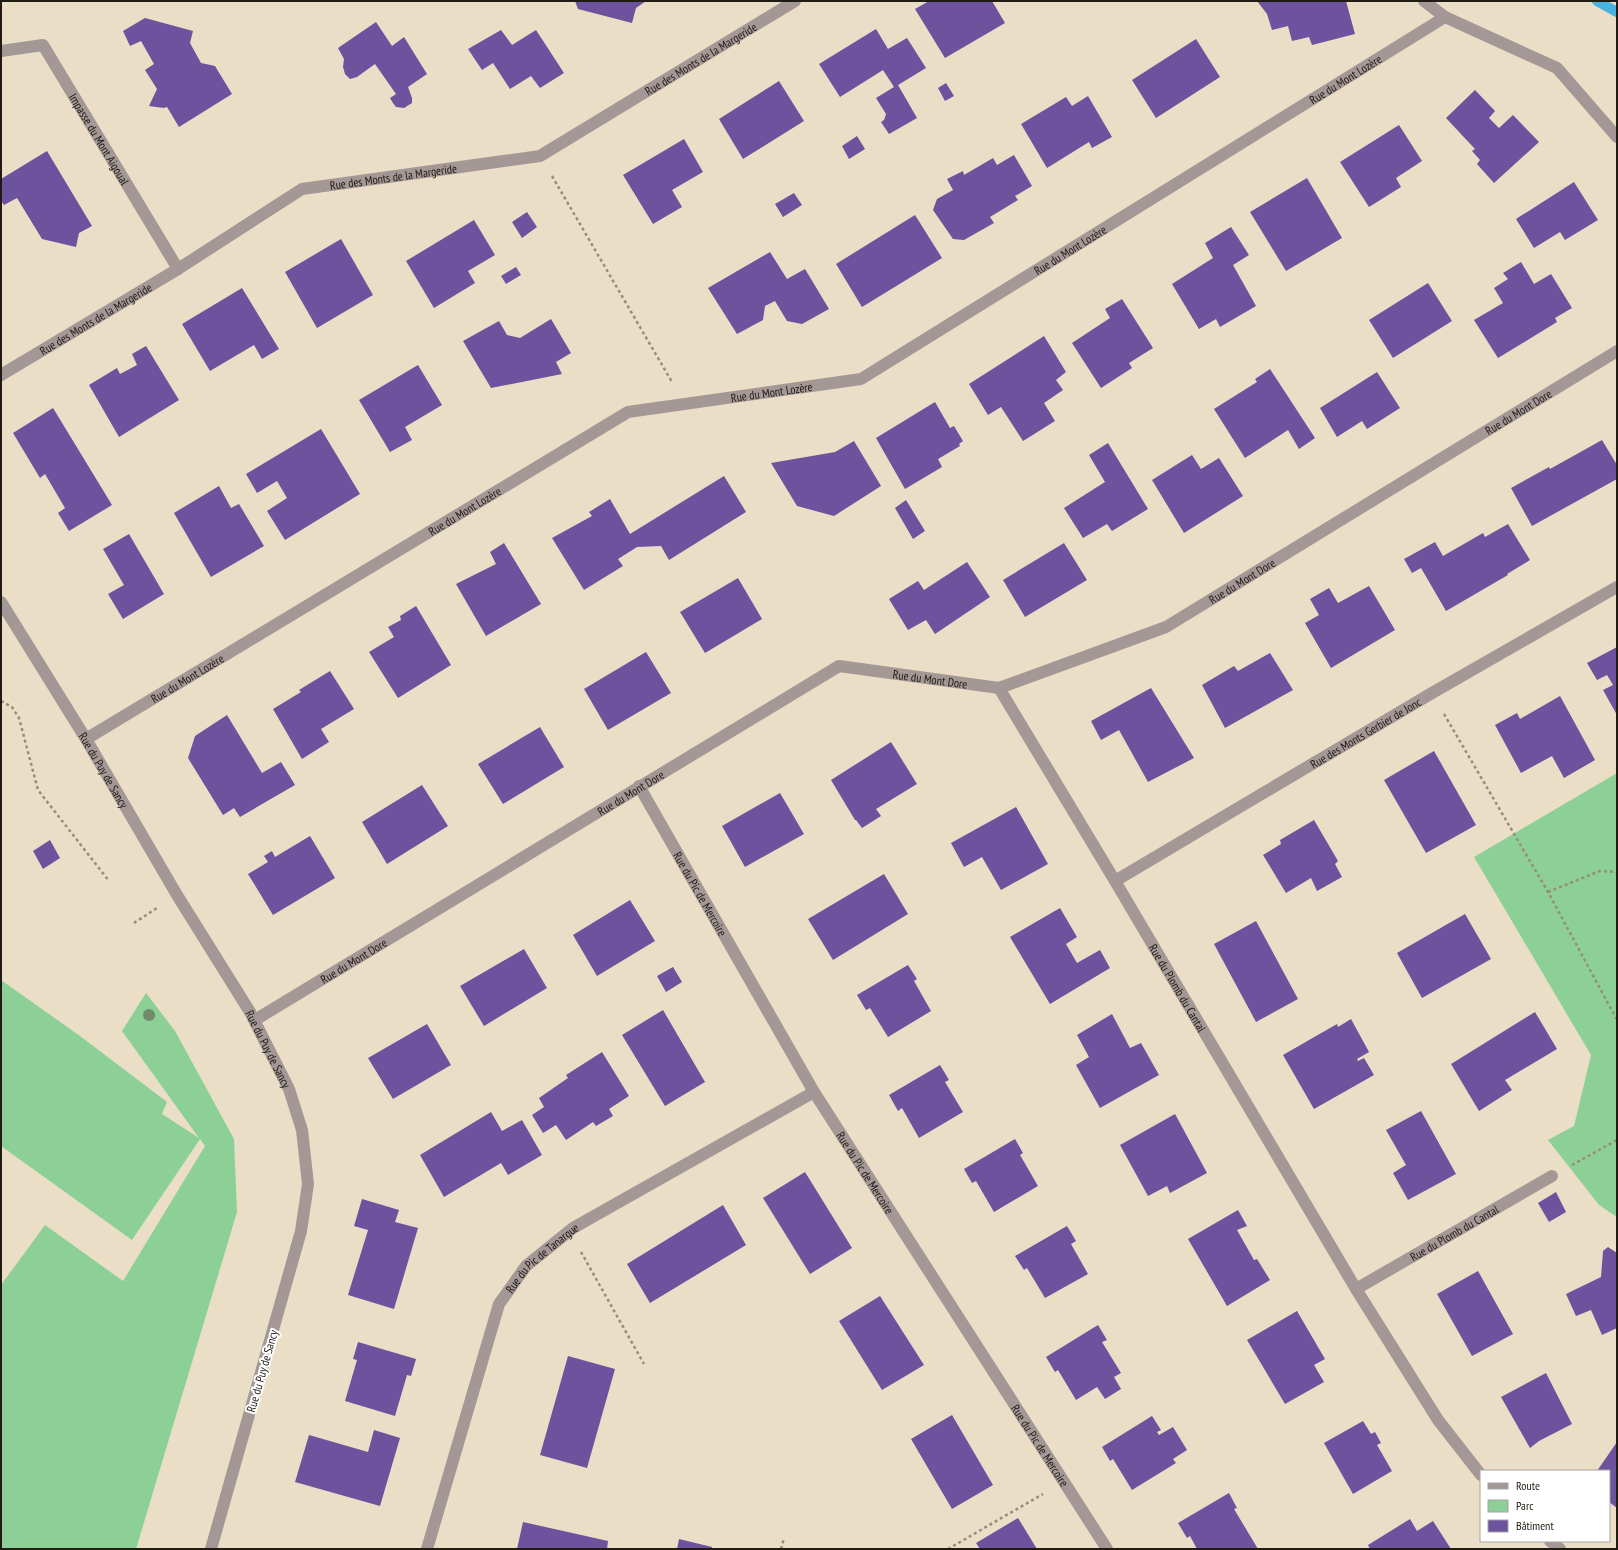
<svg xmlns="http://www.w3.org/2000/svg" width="1618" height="1550" viewBox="0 0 1618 1550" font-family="'PT Sans Narrow',sans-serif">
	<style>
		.green { fill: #8ccf97 }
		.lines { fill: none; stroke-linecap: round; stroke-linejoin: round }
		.stream { stroke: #49b2e1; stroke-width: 10 }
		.building { fill: #6d529d }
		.path { stroke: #978d7d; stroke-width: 2.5; stroke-dasharray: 3 3; stroke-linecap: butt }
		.minor { stroke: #a49897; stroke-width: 12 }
		.tree { fill: #728b6b }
		.labels { text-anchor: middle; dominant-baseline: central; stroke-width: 4; stroke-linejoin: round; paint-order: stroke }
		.street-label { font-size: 12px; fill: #201b13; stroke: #fff }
	</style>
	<rect width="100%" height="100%" fill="#eadec7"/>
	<!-- green -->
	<path class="green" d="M 1617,773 L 1617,1217 L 1599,1205 L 1548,1140 L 1574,1126 L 1591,1055 L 1474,857 Z
		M 1,980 L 80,1036 L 167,1102 L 162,1114 L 199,1138 L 122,1031 L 146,993 L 175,1031 L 234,1139 L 237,1212 L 136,1549 L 1,1549 L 1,1285 L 45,1225 L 123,1281 L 205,1146 L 200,1139 L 132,1240 L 1,1146 Z"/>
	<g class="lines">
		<!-- stream -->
		<path class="stream" d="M 1597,1 L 1617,12"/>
	</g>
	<!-- building -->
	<path class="building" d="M 575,1 L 646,1 L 636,8 L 632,23 L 578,9 Z
		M 929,1 L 992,1 L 1005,23 L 945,58 L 915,9 Z
		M 1257,1 L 1346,1 L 1355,34 L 1312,45 L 1309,37 L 1292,41 L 1288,26 L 1272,30 L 1267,14 Z
		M 145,18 L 193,31 L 190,43 L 201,63 L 215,66 L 232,94 L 179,127 L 167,107 L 164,108 L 149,106 L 157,89 L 145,70 L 154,64 L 141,41 L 130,46 L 123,31 Z
		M 376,22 L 392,46 L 404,37 L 427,74 L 408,87 L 412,98 L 412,103 L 404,108 L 396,107 L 393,103 L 390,98 L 396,94 L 375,64 L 357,77 L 350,79 L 345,74 L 343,67 L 344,59 L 338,48 Z
		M 876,29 L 888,49 L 907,38 L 926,68 L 898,85 L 917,118 L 889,134 L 881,122 L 884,120 L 886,114 L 876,98 L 894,87 L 883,70 L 840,97 L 819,64 Z
		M 501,30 L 512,45 L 536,30 L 564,73 L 540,88 L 531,76 L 510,89 L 493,63 L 482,70 L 468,49 Z
		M 1196,39 L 1220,77 L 1156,118 L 1132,80 Z
		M 779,81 L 804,121 L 743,159 L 719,119 Z
		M 946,83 L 954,96 L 945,101 L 938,88 Z
		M 1475,90 L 1495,111 L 1489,118 L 1499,128 L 1513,115 L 1539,142 L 1494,183 L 1477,164 L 1480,160 L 1472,151 L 1475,149 L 1446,118 Z
		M 1088,96 L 1112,137 L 1092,148 L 1089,142 L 1047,168 L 1021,124 L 1066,97 L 1072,106 Z
		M 1399,125 L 1422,161 L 1396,178 L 1401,187 L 1369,207 L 1340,162 Z
		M 857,136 L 865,149 L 849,159 L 842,146 Z
		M 684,139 L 703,172 L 672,190 L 682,207 L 653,224 L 623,175 Z
		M 47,151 L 92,226 L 79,233 L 76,247 L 42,239 L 17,198 L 4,205 L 1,201 L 1,179 Z
		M 1014,155 L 1032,186 L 1015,196 L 1018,200 L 990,217 L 994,223 L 964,240 L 953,239 L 933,210 L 937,199 L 953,190 L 947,179 L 963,171 L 964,175 L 993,158 L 997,165 Z
		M 1307,178 L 1342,238 L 1286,271 L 1250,212 Z
		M 1574,182 L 1598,220 L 1565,240 L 1560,232 L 1534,248 L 1516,219 Z
		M 794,193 L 802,205 L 783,217 L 775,204 Z
		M 527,212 L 537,227 L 522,238 L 512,222 Z
		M 915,215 L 942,258 L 862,307 L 836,264 Z
		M 474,220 L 495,255 L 468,271 L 475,283 L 434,308 L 406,261 Z
		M 1231,227 L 1249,255 L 1233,265 L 1256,306 L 1220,327 L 1216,319 L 1199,329 L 1172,284 L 1213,258 L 1205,243 Z
		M 341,239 L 373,295 L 317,328 L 285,272 Z
		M 770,252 L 787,279 L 805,269 L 829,309 L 802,324 L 787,321 L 775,301 L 765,306 L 763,320 L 737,334 L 708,288 Z
		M 1521,262 L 1534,284 L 1551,274 L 1572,308 L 1555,318 L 1557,322 L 1498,358 L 1474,320 L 1503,303 L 1494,288 L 1508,279 L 1503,273 Z
		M 516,267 L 521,275 L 506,284 L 501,276 Z
		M 1428,283 L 1452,321 L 1393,358 L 1369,320 Z
		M 242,288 L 279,349 L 262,359 L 254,345 L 210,371 L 182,324 Z
		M 1122,299 L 1153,348 L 1129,363 L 1132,368 L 1101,388 L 1072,343 L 1110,318 L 1105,309 Z
		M 551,319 L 571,353 L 556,362 L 562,374 L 491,388 L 463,341 L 499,321 L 507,335 L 520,338 Z
		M 1044,336 L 1066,372 L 1056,380 L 1063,390 L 1044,403 L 1055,421 L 1023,441 L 1001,407 L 988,415 L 969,384 Z
		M 146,346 L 179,400 L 119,437 L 89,385 L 117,368 L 120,374 L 137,365 L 132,354 Z
		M 418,365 L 442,405 L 405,427 L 412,440 L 390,452 L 359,400 Z
		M 1270,369 L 1315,438 L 1299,449 L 1288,430 L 1245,458 L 1214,409 L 1257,382 L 1255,379 Z
		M 1377,372 L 1400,408 L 1367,429 L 1362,421 L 1337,437 L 1320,408 Z
		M 935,402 L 950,428 L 954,426 L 963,441 L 959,444 L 960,446 L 938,459 L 942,467 L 905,489 L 876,438 Z
		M 53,408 L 112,505 L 69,531 L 58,513 L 65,508 L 45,474 L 40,478 L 13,433 Z
		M 321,429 L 360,494 L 285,540 L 267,511 L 287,498 L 277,481 L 257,493 L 246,474 Z
		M 1602,440 L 1617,465 L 1617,479 L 1532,526 L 1511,488 L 1549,467 L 1550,469 Z
		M 854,441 L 881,486 L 834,516 L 797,506 L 771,463 L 835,452 Z
		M 1108,443 L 1148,509 L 1112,531 L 1107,524 L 1083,538 L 1064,508 L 1105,482 L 1089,455 Z
		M 1192,455 L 1201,469 L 1219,458 L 1243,496 L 1184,533 L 1152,480 Z
		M 724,476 L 746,512 L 669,560 L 661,546 L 637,547 L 618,559 L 623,566 L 584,590 L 552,538 L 592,516 L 589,512 L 610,499 L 630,534 Z
		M 219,486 L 231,508 L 239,504 L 264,546 L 211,577 L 174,513 Z
		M 906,500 L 925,531 L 913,539 L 895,508 Z
		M 1508,524 L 1530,560 L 1507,574 L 1508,575 L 1446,611 L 1421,568 L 1412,573 L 1404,559 L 1435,542 L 1443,556 L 1483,533 L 1485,537 Z
		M 129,534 L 164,594 L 123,619 L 108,594 L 124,585 L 103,549 Z
		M 504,543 L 541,604 L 486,636 L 456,584 L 496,564 L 490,552 Z
		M 1064,543 L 1087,580 L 1025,617 L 1003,580 Z
		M 967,562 L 990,597 L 935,634 L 926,620 L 908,630 L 889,599 L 918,581 L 924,590 Z
		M 738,578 L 762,619 L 705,653 L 680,612 Z
		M 1369,586 L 1395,630 L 1331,668 L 1305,623 L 1319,615 L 1310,599 L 1329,588 L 1338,603 Z
		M 416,606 L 451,665 L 398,698 L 369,652 L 394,637 L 388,627 L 401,620 L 400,616 Z
		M 1617,647 L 1617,715 L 1603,690 L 1613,685 L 1607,675 L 1597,680 L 1587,663 Z
		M 646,652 L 671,693 L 608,730 L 584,689 Z
		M 1270,653 L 1293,690 L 1225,728 L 1202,685 L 1234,666 L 1238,671 Z
		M 330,671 L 354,709 L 321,729 L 329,742 L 302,759 L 273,709 L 301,692 L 299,690 Z
		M 1151,688 L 1194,758 L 1148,782 L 1119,730 L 1101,740 L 1091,721 Z
		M 1560,696 L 1595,760 L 1564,778 L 1552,756 L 1521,773 L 1495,725 L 1517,713 L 1520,719 Z
		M 227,715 L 262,773 L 281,762 L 295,785 L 240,817 L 234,808 L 223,815 L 188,758 L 195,736 Z
		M 540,727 L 564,767 L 503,804 L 478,764 Z
		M 891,742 L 917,784 L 876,809 L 881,816 L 862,828 L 856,820 L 855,820 L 831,780 Z
		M 1434,751 L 1476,825 L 1426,853 L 1384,780 Z
		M 422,785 L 448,826 L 387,864 L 362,822 Z
		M 780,793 L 804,834 L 745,867 L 722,826 Z
		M 1016,807 L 1048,864 L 1001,890 L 982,857 L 964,867 L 951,843 Z
		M 1314,820 L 1338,861 L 1335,864 L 1342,877 L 1317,891 L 1311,878 L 1286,893 L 1263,855 L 1281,844 L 1280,840 Z
		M 310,836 L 335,878 L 273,915 L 248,874 L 268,862 L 264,856 L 272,851 L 275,857 Z
		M 50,840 L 60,858 L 43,869 L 33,851 Z
		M 884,874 L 908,914 L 833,960 L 808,919 Z
		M 630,900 L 655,941 L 597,976 L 573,935 Z
		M 1060,908 L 1077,937 L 1066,944 L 1077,963 L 1100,950 L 1110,968 L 1050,1004 L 1010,937 Z
		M 1465,914 L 1491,959 L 1422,998 L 1397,953 Z
		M 1256,921 L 1298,999 L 1256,1022 L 1214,944 Z
		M 524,949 L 547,988 L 484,1026 L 460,986 Z
		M 908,965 L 917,979 L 914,981 L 931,1011 L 888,1037 L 870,1008 L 866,1010 L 857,995 Z
		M 673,967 L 682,982 L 666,992 L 657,976 Z
		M 663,1010 L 705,1082 L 665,1106 L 622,1035 Z
		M 1535,1012 L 1557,1049 L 1505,1080 L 1512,1090 L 1479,1111 L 1451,1064 Z
		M 1112,1014 L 1130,1048 L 1141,1043 L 1159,1075 L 1100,1108 L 1076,1065 L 1089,1057 L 1077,1035 Z
		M 1351,1019 L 1369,1052 L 1357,1059 L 1358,1061 L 1364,1058 L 1374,1075 L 1314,1109 L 1283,1055 L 1337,1024 L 1338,1027 Z
		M 427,1024 L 451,1065 L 393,1099 L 368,1058 Z
		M 602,1052 L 629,1096 L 609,1109 L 613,1116 L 596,1126 L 593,1122 L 566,1140 L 556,1125 L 543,1133 L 532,1115 L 544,1107 L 539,1098 L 568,1078 L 566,1075 Z
		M 940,1065 L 949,1080 L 945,1082 L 963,1112 L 919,1138 L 902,1108 L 898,1111 L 889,1095 Z
		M 1421,1111 L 1456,1174 L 1408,1200 L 1393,1173 L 1406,1165 L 1386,1130 Z
		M 491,1112 L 502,1131 L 522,1120 L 542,1155 L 508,1175 L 501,1163 L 444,1197 L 420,1155 Z
		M 1175,1114 L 1207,1173 L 1170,1193 L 1167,1186 L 1148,1196 L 1120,1145 Z
		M 1015,1139 L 1023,1153 L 1020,1155 L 1038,1186 L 994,1212 L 976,1181 L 972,1183 L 964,1169 Z
		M 805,1172 L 852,1248 L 810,1274 L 763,1198 Z
		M 1556,1192 L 1566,1212 L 1549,1222 L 1538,1203 Z
		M 362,1199 L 399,1210 L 395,1222 L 418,1228 L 394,1309 L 348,1295 L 368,1230 L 354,1226 Z
		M 723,1205 L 746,1245 L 650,1303 L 627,1264 Z
		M 1238,1210 L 1247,1226 L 1237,1230 L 1254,1260 L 1257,1259 L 1270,1280 L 1227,1306 L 1188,1239 Z
		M 1067,1226 L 1076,1241 L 1071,1244 L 1088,1274 L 1045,1298 L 1027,1268 L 1024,1270 L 1015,1256 Z
		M 1608,1247 L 1617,1253 L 1617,1328 L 1602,1335 L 1591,1310 L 1576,1316 L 1566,1294 L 1601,1277 L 1603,1251 Z
		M 1478,1271 L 1513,1334 L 1472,1356 L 1437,1294 Z
		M 880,1296 L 924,1365 L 882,1390 L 839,1321 Z
		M 1297,1311 L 1325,1359 L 1314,1365 L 1324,1382 L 1285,1404 L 1247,1340 Z
		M 1098,1325 L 1107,1340 L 1102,1342 L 1121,1373 L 1114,1377 L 1121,1389 L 1105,1399 L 1097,1387 L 1076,1400 L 1058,1370 L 1055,1372 L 1046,1357 Z
		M 358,1342 L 416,1359 L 411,1376 L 407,1375 L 395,1416 L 345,1401 L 357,1360 L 353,1359 Z
		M 568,1356 L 615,1369 L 587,1468 L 540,1455 Z
		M 1546,1373 L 1572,1424 L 1539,1441 L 1530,1448 L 1501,1397 Z
		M 952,1415 L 993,1485 L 952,1509 L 911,1439 Z
		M 1152,1416 L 1161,1430 L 1157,1432 L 1159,1435 L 1173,1427 L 1187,1450 L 1173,1459 L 1176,1463 L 1132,1490 L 1113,1459 L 1110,1461 L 1102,1447 Z
		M 1363,1421 L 1371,1434 L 1375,1432 L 1381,1443 L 1377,1445 L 1392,1471 L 1353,1494 L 1324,1443 Z
		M 374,1430 L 400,1438 L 380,1506 L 295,1482 L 309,1435 L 368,1452 Z
		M 1617,1442 L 1617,1508 L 1609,1502 L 1609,1471 L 1597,1471 Z
		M 1229,1493 L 1237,1508 L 1234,1509 L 1258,1549 L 1197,1549 L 1190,1536 L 1187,1538 L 1178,1523 Z
		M 1018,1518 L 1037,1549 L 980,1549 L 976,1543 Z
		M 1410,1519 L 1417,1531 L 1433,1521 L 1451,1549 L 1370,1549 L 1368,1545 Z
		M 523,1522 L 608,1541 L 607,1549 L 517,1549 Z
		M 679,1539 L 712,1547 L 712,1549 L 677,1549 Z"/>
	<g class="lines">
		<!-- path -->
		<path class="path" d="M 552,176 L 672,382
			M 1,701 L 12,707 L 19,718 L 38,790 L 109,881
			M 1444,714 L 1548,892 L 1617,1020
			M 1548,892 L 1600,871 L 1617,872
			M 134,923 L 157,908
			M 1572,1165 L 1617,1140
			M 581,1252 L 644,1364
			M 781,1549 L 784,1538
			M 948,1549 L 1043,1494"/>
		<!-- minor -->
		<g class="minor">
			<path d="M 1424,1 L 1445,17 L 1557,68 L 1617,137"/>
			<path id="s1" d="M 1,51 L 43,45 L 178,269"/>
			<path id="s2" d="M 1,375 L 178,269 L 302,189 L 540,156 L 795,1"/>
			<path id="s3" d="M 1,602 L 86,739 L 177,895 L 250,1012 L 289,1089 L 302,1130 L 308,1184 L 301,1231 L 211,1549"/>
			<path id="s4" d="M 999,688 L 1115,881 L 1356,1289 L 1438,1420 L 1481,1475"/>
			<path id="s5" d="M 86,739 L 628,412 L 861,379 L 1445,17"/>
			<path id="s6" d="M 639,786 L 814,1092 L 1107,1549"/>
			<path id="s7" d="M 1115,881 L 1432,693 L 1617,587"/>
			<path id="s8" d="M 255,1020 L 839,666 L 999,688 L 1166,627 L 1617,351"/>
			<path id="s9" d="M 1356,1289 L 1552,1176"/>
			<path d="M 1550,1541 L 1560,1549"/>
			<path id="s10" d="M 427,1549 L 499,1304 L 526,1266 L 573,1228 L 814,1092"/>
		</g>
	</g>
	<!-- trees -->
	<circle class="tree" cx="149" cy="1015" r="6"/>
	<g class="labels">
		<!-- street labels -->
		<g class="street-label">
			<text stroke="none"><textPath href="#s2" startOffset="782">Rue des Monts de la Margeride</textPath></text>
			<text stroke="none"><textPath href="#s5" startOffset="1438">Rue du Mont Lozère</textPath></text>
			<text stroke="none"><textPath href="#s1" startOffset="152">Impasse du Mont Aigoual</textPath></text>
			<text stroke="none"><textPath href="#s2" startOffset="446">Rue des Monts de la Margeride</textPath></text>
			<text stroke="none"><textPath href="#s5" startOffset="1114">Rue du Mont Lozère</textPath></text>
			<text stroke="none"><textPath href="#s2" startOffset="110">Rue des Monts de la Margeride</textPath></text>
			<text stroke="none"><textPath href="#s5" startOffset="778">Rue du Mont Lozère</textPath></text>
			<text stroke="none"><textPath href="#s8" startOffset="1435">Rue du Mont Dore</textPath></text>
			<text stroke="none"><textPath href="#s5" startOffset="442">Rue du Mont Lozère</textPath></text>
			<text stroke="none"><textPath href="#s8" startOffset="1111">Rue du Mont Dore</textPath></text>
			<text stroke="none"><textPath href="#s8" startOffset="775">Rue du Mont Dore</textPath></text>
			<text stroke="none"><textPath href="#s5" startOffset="118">Rue du Mont Lozère</textPath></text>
			<text stroke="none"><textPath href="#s7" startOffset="291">Rue des Monts Gerbier de Jonc</textPath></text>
			<text stroke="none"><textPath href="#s3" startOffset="197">Rue du Puy de Sancy</textPath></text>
			<text stroke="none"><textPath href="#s8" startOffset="439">Rue du Mont Dore</textPath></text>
			<text stroke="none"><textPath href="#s6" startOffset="124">Rue du Pic de Mercoire</textPath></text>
			<text stroke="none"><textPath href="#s8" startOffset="115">Rue du Mont Dore</textPath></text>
			<text stroke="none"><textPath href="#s4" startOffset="349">Rue du Plomb du Cantal</textPath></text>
			<text stroke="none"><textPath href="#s3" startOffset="521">Rue du Puy de Sancy</textPath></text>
			<text stroke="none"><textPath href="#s6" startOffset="448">Rue du Pic de Mercoire</textPath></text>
			<text stroke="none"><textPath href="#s9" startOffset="113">Rue du Plomb du Cantal</textPath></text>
			<text stroke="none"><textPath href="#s10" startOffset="319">Rue du Pic de Tanargue</textPath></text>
			<text transform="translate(262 1371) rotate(-74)">Rue du Puy de Sancy</text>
			<text stroke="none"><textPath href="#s6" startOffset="772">Rue du Pic de Mercoire</textPath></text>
		</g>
	</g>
	<!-- border -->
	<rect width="1618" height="1550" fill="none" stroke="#201b13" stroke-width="4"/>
	<!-- legend -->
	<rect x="1480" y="1470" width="130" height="72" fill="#ffffff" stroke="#a6a4a1"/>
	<rect x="1488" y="1483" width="20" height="6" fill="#a49897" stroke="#a6a4a1"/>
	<text x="1516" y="1490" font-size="12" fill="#201b13">Route</text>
	<rect x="1488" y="1500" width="20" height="12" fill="#8ccf97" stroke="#a6a4a1"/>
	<text x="1516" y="1510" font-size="12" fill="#201b13">Parc</text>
	<rect x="1488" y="1520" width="20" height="12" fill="#6d529d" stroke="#a6a4a1"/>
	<text x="1516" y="1530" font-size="12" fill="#201b13">Bâtiment</text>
</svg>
